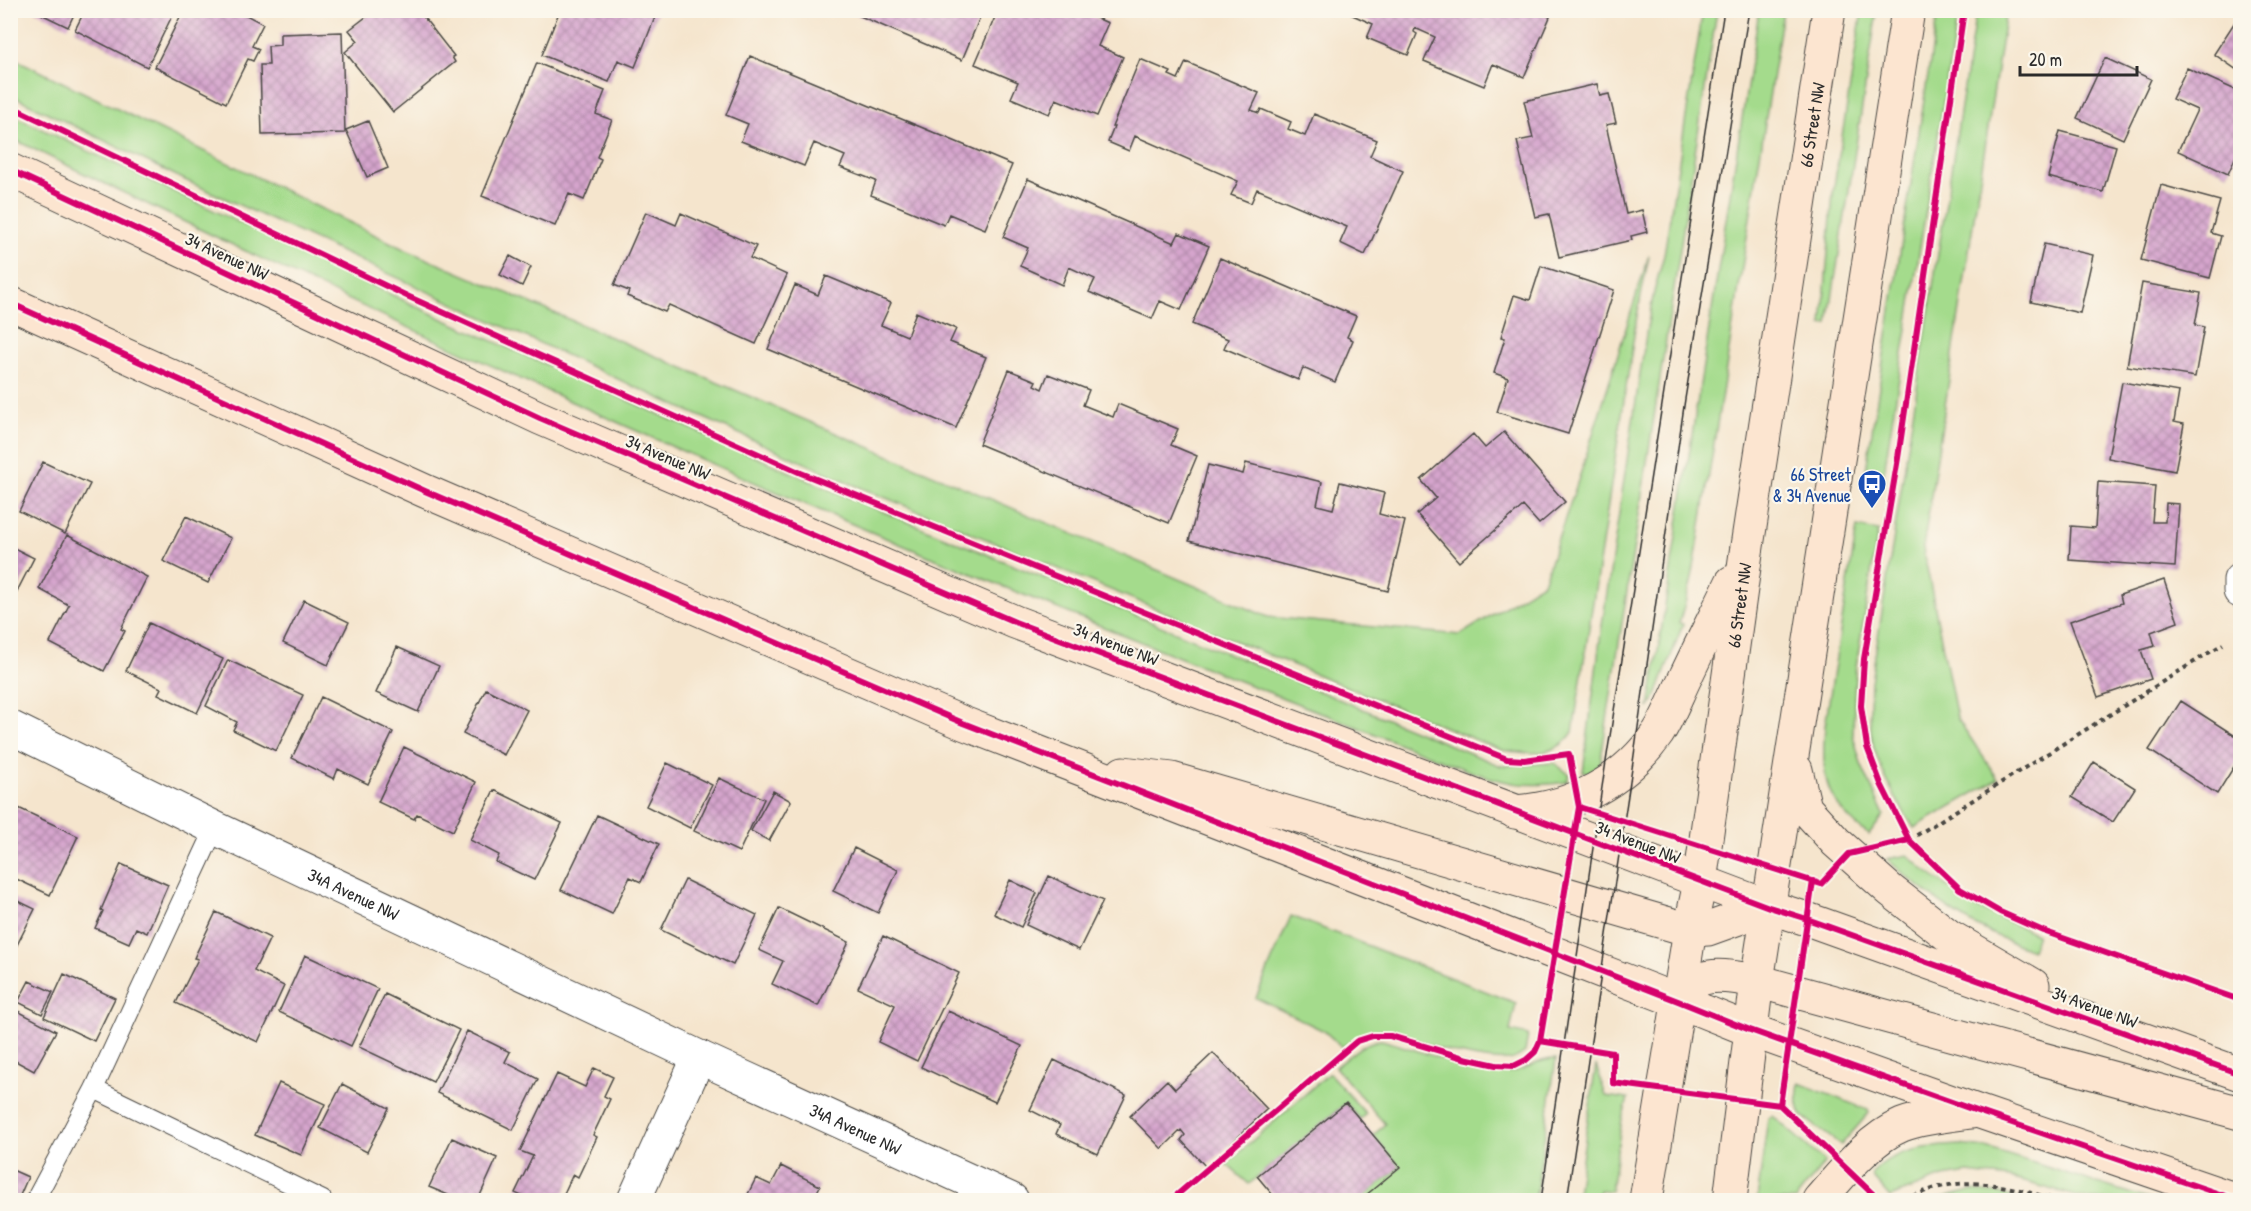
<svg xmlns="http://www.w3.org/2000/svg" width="2251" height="1211" viewBox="0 0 2251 1211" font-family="'Patrick Hand',sans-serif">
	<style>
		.grass { fill: #a4db8c; stroke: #68835c; stroke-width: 1.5 }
		.building { fill: url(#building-cross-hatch) }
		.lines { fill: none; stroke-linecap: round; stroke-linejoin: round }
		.lane-casing { stroke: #494743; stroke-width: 20 }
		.street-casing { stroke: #494743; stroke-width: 35 }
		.secondary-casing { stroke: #494743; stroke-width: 35 }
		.path { stroke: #494743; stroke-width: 4; stroke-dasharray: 4.5 4.5; stroke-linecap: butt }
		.lane { stroke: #fff; stroke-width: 18 }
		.street { stroke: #fff; stroke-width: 33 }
		.secondary { stroke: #fce5d0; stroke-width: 33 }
		.tram { stroke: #2b2b2b; stroke-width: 1.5 }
		.cycleway-casing { stroke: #fbf7ec; stroke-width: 10 }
		.cycleway { stroke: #d6006c; stroke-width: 6 }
		.labels { text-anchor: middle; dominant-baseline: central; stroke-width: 4.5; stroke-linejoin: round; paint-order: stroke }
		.street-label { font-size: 18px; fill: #2b2b2b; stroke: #fbf7ec }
		.transit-label { font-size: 18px; fill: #164399; stroke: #fbf7ec; text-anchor: end }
	</style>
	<defs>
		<pattern id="building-cross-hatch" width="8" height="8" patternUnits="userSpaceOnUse" patternTransform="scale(1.5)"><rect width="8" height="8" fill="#d6a5cd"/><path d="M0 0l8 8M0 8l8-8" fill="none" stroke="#ae87a7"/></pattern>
	</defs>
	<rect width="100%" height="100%" fill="#fbf7ec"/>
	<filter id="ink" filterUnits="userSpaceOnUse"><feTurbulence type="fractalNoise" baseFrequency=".0167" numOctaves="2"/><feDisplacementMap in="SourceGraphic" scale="12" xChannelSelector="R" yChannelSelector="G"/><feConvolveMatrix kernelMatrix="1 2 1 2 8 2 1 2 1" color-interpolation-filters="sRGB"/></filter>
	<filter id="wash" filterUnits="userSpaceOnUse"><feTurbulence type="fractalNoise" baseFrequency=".008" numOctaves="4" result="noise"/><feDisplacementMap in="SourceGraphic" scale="24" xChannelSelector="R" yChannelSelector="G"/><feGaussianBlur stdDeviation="1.35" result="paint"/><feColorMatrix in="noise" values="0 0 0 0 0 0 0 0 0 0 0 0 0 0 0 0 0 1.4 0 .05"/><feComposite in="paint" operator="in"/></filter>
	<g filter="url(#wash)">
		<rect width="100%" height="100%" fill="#f5e5cd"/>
		<!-- grass -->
		<path class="grass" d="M 1703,10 L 1717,11 L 1600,765 L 1589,772 L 1583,772 L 1601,632 L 1647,328 L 1654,292 L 1664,255 Z
			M 1759,11 L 1783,11 L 1696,556 L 1691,583 L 1679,623 L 1683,624 L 1654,701 L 1649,708 Z
			M 1862,11 L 1877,11 L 1828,324 L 1822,325 L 1833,193 Z
			M 1938,11 L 1958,11 L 1883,478 L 1865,476 Z
			M 1976,11 L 2006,11 L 1923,548 L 1957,718 L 1998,779 L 1914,828 C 1900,807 1886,781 1877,757 C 1868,734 1870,706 1871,682 Z
			M 11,57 L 406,250 L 1268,617 L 1460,635 L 1543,583 L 1581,472 L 1649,255 L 1637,316 L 1573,732 C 1556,758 1528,754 1501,750 L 852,484 L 657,397 L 187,181 L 11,95 Z
			M 10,114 L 443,319 L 833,491 L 1501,766 L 1554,763 L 1569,774 L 1567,782 C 1524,788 1509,784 1469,771 C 1256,687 1042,605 831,515 C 553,398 281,270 11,138 Z
			M 1857,527 L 1878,531 L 1855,673 L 1853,735 L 1861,764 L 1884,815 L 1869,835 C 1824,802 1821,778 1825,726 Z
			M 1908,855 L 1923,869 L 1979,909 L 2037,934 L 2032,950 C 1971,929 1935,902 1887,859 Z
			M 1291,916 L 1516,1003 L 1510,1031 L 1528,1035 L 1525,1052 C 1520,1056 1515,1059 1509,1060 C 1476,1064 1415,1040 1382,1030 L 1369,1032 L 1342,1047 L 1324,1031 L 1256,998 Z
			M 1381,1040 C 1419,1049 1471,1073 1508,1072 C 1526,1072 1538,1058 1556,1059 L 1535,1200 L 1360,1200 L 1400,1167 L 1373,1136 L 1385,1124 L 1335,1067 C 1350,1056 1362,1042 1381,1040 Z
			M 1596,1065 L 1606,1096 L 1628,1099 L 1622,1119 L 1611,1191 L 1599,1190 L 1597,1200 L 1576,1200 Z
			M 1329,1073 L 1366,1114 L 1360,1119 L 1346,1103 L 1249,1184 L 1226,1164 Z
			M 1799,1083 L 1868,1110 L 1869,1113 L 1841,1145 L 1802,1116 C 1796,1104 1797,1095 1799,1083 Z
			M 1773,1116 L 1825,1162 L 1795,1200 L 1757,1200 L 1768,1118 Z
			M 1959,1145 L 1986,1148 L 2151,1200 L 2091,1200 L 2010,1178 L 1968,1173 L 1943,1177 L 1890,1197 L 1873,1178 L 1872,1173 C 1894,1148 1928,1147 1959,1145 Z
			M 1971,1191 L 1997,1193 L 2022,1200 L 1934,1200 Z"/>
		<g id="blocks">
			<!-- building -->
			<path class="building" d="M 33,10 L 76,10 L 68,27 Z
				M 85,10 L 175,10 L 147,67 L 75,30 Z
				M 190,10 L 237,10 L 263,24 L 252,46 L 259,49 L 253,61 L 248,59 L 226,103 L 155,67 L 183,11 L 188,14 Z
				M 369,10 L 418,10 L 454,56 L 452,57 L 455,62 L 393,112 L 345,52 L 358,41 L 349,30 L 367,16 L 365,13 Z
				M 560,10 L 658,10 L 635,67 L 618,60 L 609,82 L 542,55 Z
				M 846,10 L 983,10 L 962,60 Z
				M 998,10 L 1013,10 L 1025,15 L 1027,10 L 1078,10 L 1108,23 L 1098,46 L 1123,57 L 1097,116 L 1056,99 L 1049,114 L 1011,98 L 1018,82 L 975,64 Z
				M 1341,10 L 1536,10 L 1550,17 L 1524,77 L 1493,64 L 1484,86 L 1424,61 L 1435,37 L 1415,28 L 1414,32 L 1417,34 L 1408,55 L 1367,38 L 1373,24 Z
				M 2240,14 L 2240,72 L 2214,54 Z
				M 342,32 L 345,133 L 262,135 L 260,65 L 269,65 L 268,46 L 280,45 L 280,34 Z
				M 750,56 L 1012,165 L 985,229 L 949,214 L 944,225 L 871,195 L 876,181 L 840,167 L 845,156 L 814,143 L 804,166 L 741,141 L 748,124 L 726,115 Z
				M 2105,58 L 2151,79 L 2123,139 L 2077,118 Z
				M 1140,59 L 1171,72 L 1169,75 L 1178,79 L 1186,62 L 1259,93 L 1251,110 L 1259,113 L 1261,109 L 1291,122 L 1288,129 L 1305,136 L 1314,114 L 1377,140 L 1370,156 L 1403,171 L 1365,255 L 1340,243 L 1347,227 L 1257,189 L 1251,203 L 1231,195 L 1238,181 L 1135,136 L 1129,151 L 1108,142 L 1114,127 L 1112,127 Z
				M 537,63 L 605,91 L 596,114 L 612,120 L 597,157 L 601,159 L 584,200 L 569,194 L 555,226 L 482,196 Z
				M 2187,68 L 2240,92 L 2240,147 L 2228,174 L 2178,151 L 2197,110 L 2172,99 Z
				M 1597,84 L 1600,96 L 1609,94 L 1616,123 L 1606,125 L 1626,214 L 1642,210 L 1647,232 L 1631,236 L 1632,240 L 1559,257 L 1549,214 L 1535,217 L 1517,141 L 1533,138 L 1524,101 Z
				M 368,121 L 388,168 L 367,177 L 346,130 Z
				M 2060,131 L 2116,146 L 2103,192 L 2048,177 Z
				M 1028,179 L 1174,243 L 1179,233 L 1209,246 L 1181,310 L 1160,301 L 1152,319 L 1089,292 L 1095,279 L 1069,267 L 1062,285 L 1020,266 L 1028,248 L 1003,237 Z
				M 2161,185 L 2220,201 L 2211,233 L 2221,236 L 2210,278 L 2141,260 Z
				M 646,212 L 676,225 L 681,213 L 756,246 L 750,258 L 787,275 L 756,344 L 669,305 L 665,312 L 627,296 L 629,291 L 614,285 Z
				M 2044,244 L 2093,255 L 2080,313 L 2031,302 Z
				M 510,256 L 531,267 L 522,286 L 500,275 Z
				M 1220,258 L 1356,316 L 1347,337 L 1353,340 L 1335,382 L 1303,368 L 1298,380 L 1224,348 L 1228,339 L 1192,324 Z
				M 1541,266 L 1614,290 L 1568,434 L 1497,412 L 1508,378 L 1494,373 L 1505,338 L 1501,337 L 1514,295 L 1530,300 Z
				M 826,276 L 891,303 L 881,325 L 907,336 L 916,312 L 956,329 L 950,342 L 986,357 L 956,428 L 768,349 L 795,285 L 818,295 Z
				M 2142,283 L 2201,293 L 2195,325 L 2204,327 L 2195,377 L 2127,366 Z
				M 1009,370 L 1036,381 L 1034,385 L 1042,389 L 1048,374 L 1089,390 L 1083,405 L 1113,417 L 1118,404 L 1178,429 L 1171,445 L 1197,456 L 1169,523 L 979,444 Z
				M 2122,382 L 2179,392 L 2174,422 L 2184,424 L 2175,471 L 2108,458 Z
				M 1504,432 L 1565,502 L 1539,524 L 1523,506 L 1459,562 L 1417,514 L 1436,498 L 1421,480 L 1473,434 L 1485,448 Z
				M 43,462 L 90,484 L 65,534 L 19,511 Z
				M 1246,463 L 1322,482 L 1317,505 L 1333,509 L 1340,482 L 1384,493 L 1379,514 L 1405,521 L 1388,591 L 1189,541 L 1208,465 L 1243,474 Z
				M 2098,482 L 2155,486 L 2152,522 L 2165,522 L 2166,503 L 2179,504 L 2175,567 L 2069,560 L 2071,526 L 2095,528 Z
				M 186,516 L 231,538 L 208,583 L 163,561 Z
				M 67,535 L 147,577 L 121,629 L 125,631 L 104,671 L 50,643 L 69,605 L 39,589 Z
				M 10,546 L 34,558 L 10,605 Z
				M 2164,580 L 2178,622 L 2151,632 L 2155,646 L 2141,650 L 2151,679 L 2098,697 L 2070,621 L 2122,603 L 2120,595 Z
				M 304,600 L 349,622 L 328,665 L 283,643 Z
				M 149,623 L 223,659 L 197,713 L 158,694 L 161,688 L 126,671 Z
				M 397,647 L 439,666 L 418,712 L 376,693 Z
				M 228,660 L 303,695 L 276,751 L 233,730 L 237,722 L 206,706 Z
				M 486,689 L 527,710 L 504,755 L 463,734 Z
				M 321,697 L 393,732 L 368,784 L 338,769 L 334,779 L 292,758 Z
				M 2181,701 L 2240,739 L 2240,757 L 2217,794 L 2149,750 Z
				M 404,747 L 476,782 L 453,831 L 417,814 L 414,819 L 378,802 Z
				M 2094,762 L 2135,788 L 2113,822 L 2072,797 Z
				M 667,763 L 712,785 L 690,828 L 646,806 Z
				M 719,778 L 764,799 L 739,852 L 694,831 Z
				M 494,790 L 562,823 L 534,880 L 496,862 L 499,855 L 470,840 Z
				M 773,791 L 791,801 L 769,841 L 751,831 Z
				M 10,804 L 78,836 L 50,895 L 10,876 Z
				M 597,815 L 659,844 L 641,882 L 630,877 L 612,914 L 561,890 Z
				M 854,848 L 898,870 L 878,913 L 833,891 Z
				M 121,864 L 168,885 L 147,933 L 136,928 L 129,943 L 95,928 L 103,911 L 101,910 Z
				M 1049,876 L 1103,901 L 1079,950 L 1026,925 Z
				M 685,880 L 757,915 L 733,965 L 661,930 Z
				M 1010,880 L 1037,893 L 1021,927 L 994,914 Z
				M 10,897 L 35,909 L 10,959 Z
				M 779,908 L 849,942 L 818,1006 L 772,984 L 783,961 L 759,950 Z
				M 216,912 L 270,938 L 254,971 L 284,986 L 258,1042 L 176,1003 L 198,959 L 194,958 Z
				M 883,936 L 959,973 L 917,1061 L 878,1042 L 895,1005 L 858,988 Z
				M 305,955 L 378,989 L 351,1046 L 279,1012 Z
				M 64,974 L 115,998 L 94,1041 L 44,1017 Z
				M 29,981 L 53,992 L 42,1014 L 18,1002 Z
				M 385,994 L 459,1030 L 433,1082 L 359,1047 Z
				M 10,1007 L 56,1031 L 34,1071 L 10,1058 Z
				M 948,1011 L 1022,1046 L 995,1102 L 921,1067 Z
				M 467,1031 L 510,1052 L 505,1062 L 538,1079 L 513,1130 L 437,1093 Z
				M 1213,1053 L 1267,1109 L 1206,1167 L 1181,1140 L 1185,1135 L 1181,1130 L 1162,1149 L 1130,1116 L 1167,1080 L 1175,1089 Z
				M 1054,1060 L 1126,1095 L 1098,1154 L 1056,1134 L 1060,1125 L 1030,1110 Z
				M 594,1068 L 613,1077 L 604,1096 L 610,1099 L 593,1135 L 597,1137 L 578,1177 L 573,1174 L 561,1200 L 530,1200 L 515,1193 L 533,1156 L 520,1151 L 557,1074 L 585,1087 Z
				M 279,1083 L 325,1104 L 301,1155 L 255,1135 Z
				M 342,1084 L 389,1108 L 367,1152 L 320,1128 Z
				M 1346,1103 L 1400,1167 L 1360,1200 L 1277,1200 L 1257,1176 Z
				M 452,1138 L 497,1158 L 478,1200 L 460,1200 L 429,1187 Z
				M 781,1166 L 820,1186 L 813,1200 L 745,1200 L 756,1178 L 771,1185 Z
				M 10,1169 L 28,1177 L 18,1200 L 10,1200 Z"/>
		</g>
	</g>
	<g filter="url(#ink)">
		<use href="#blocks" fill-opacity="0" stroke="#494743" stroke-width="1.5"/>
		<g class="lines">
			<!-- lane casing -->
			<g class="lane-casing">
				<path id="lane" d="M 94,1089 L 323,1200
					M 35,1200 L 94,1089 L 215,828"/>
			</g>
			<!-- street casing -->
			<g class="street-casing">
				<g id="street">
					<path d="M 2240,580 L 2240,591"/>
					<path id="s1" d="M 10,727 L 215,828 L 699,1057 L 1012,1200"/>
					<path d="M 634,1200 L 699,1057"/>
				</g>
			</g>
			<!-- secondary casing -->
			<g class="secondary-casing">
				<g id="secondary">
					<path d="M 10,170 L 540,418 L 1015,622 L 1769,907 L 1807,919 L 2240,1074"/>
					<path d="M 10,303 L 425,491 L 963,723 L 1678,1001 L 1750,1030 L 1977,1111 L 2237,1200"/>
					<path d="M 1796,770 L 1805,808 L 1836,842 L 1890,890 L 1949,936 L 2033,985"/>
					<path d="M 1123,773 L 1172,779 L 1690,930 L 1708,929 L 1769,907"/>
					<path d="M 1515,812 C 1573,808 1624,782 1658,733 C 1669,716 1677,694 1686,676 C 1701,644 1717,613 1732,582"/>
					<path d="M 1678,1001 C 1682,996 1686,990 1691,985 C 1707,970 1738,978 1757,981 L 2240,1113"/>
					<path id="s2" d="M 1646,1200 L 1690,930 L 1700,882 L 1746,553 L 1829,10"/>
					<path d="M 1730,1200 L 1757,981 L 1908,10"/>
					<path d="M 1819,1200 C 1841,1175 1870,1138 1902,1125 C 1924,1117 1949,1115 1972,1112"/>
				</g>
			</g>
			<!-- path -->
			<path class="path" d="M 1909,840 L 2223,644
				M 1905,1200 C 1962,1172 1999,1184 2057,1200"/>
			<!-- lane -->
			<use href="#lane" class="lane"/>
			<!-- street -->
			<use href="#street" class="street"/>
			<!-- secondary -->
			<use href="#secondary" class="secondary"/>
			<!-- tram -->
			<path class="tram" d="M 1541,1200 L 1602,787 L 1724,10
				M 1567,1200 L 1633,762 L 1685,399 L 1749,10"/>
			<!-- cycleway casing -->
			<g class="cycleway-casing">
				<path id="cycleway" d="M 1964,10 L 1898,458 L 1864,659 L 1861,706 L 1867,747 L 1881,784 L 1909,840 L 1960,889 L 2000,912 L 2043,931 L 2240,1000
					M 10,106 L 407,296 L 801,473 L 1507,759 L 1524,760 L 1569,754 L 1579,807 L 1540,1041 L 1535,1052 L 1526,1060 L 1514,1066 L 1496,1065 L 1464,1058 L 1390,1036 L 1373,1036 L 1357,1041 L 1171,1200
					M 10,170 L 540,418 L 1015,622 L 1769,907 L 1807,919 L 2240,1074
					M 10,303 L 425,491 L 963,723 L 1678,1001 L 1750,1030 L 1977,1111 L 2237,1200
					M 1579,807 L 1821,884 L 1849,854 L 1909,840
					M 1540,1041 L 1613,1053 L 1613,1083 L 1780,1105 L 1879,1200
					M 1780,1105 L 1813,881"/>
			</g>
			<!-- cycleway -->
			<use href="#cycleway" class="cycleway"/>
		</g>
	</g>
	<!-- icons -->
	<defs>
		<g id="bus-pin" transform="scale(1.5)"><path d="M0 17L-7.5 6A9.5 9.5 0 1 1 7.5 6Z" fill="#1a4fb4" stroke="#fbf7ec"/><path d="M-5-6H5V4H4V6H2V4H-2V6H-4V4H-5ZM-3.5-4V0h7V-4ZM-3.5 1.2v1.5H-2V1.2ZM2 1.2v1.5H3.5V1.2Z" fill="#fff"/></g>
	</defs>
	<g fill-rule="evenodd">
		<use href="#bus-pin" x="1872" y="484"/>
	</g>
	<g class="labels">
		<!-- street labels -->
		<g class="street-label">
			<text stroke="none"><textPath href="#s2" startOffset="1088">66 Street NW</textPath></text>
			<text transform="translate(227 256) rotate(25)">34 Avenue NW</text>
			<text transform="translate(668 457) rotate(23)">34 Avenue NW</text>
			<text stroke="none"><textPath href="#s2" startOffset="602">66 Street NW</textPath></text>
			<text transform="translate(1116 644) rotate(21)">34 Avenue NW</text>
			<text transform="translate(1638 842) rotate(21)">34 Avenue NW</text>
			<text stroke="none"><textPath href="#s1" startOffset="382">34A Avenue NW</textPath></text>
			<text transform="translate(2095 1007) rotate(20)">34 Avenue NW</text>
			<text stroke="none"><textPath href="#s1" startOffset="936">34A Avenue NW</textPath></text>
		</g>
		<!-- transit labels -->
		<g class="transit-label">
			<text x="1851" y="474">66 Street<tspan x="1851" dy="21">&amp; 34 Avenue</tspan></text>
		</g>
	</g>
	<!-- margin -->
	<rect width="2251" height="1211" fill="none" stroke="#fbf7ec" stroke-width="36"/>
	<!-- scale -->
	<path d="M2020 66v9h117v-9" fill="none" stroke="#2b2b2b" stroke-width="3"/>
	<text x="2029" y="66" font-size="18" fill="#2b2b2b" stroke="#fbf7ec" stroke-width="4.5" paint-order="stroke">20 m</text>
</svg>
